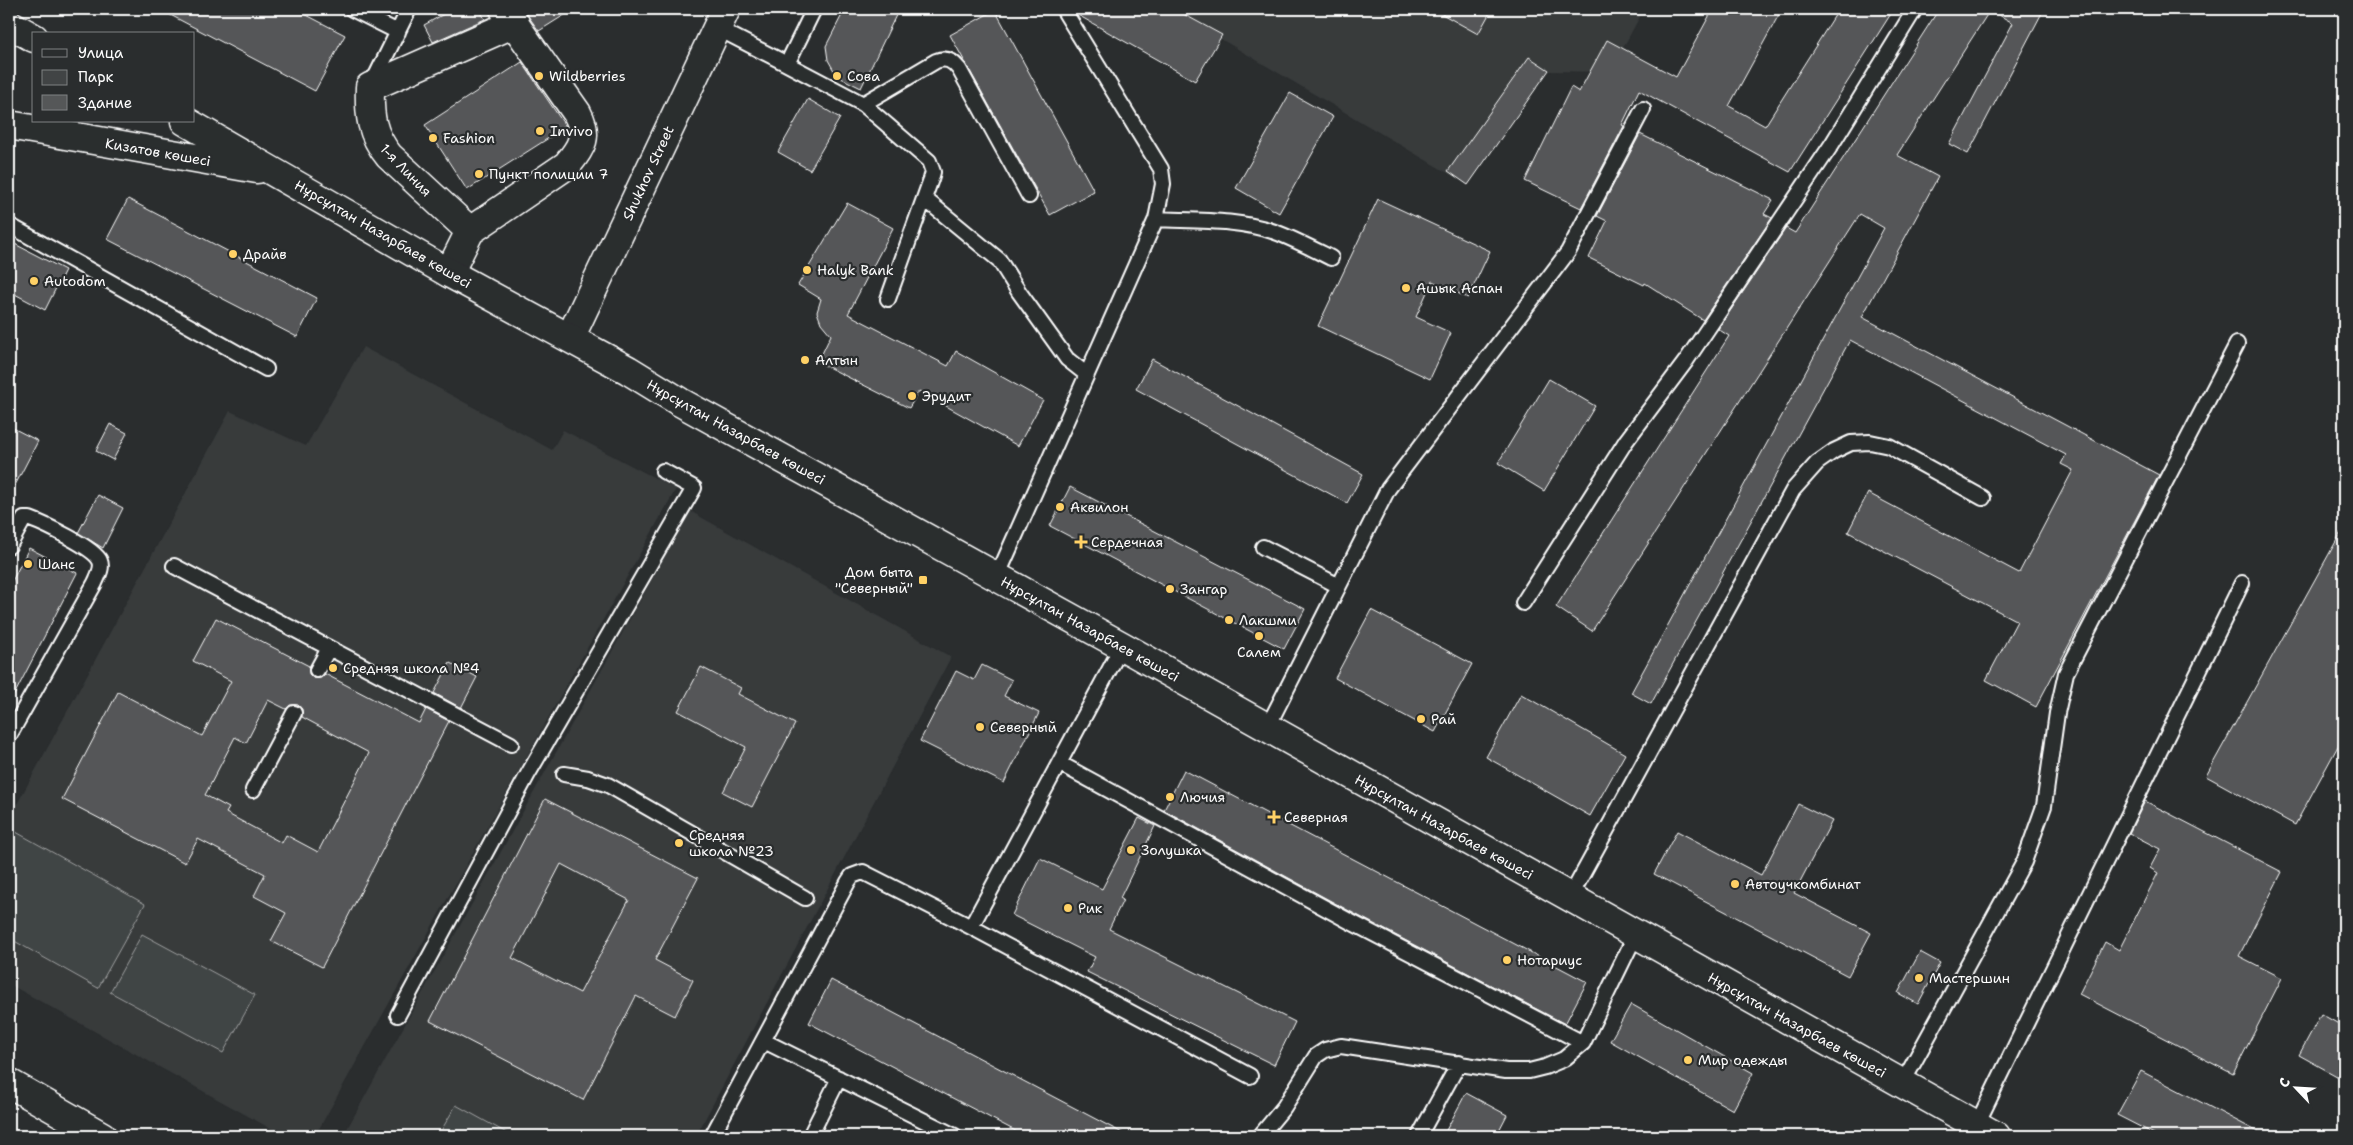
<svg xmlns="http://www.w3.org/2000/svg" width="2353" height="1145" viewBox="0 0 2353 1145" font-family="'Shantell Sans',sans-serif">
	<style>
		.built { fill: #373a3b }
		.green { fill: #414445; stroke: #a0a2a2 }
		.building { fill: #555758; stroke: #fff; fill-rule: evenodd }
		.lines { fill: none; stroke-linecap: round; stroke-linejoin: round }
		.service-casing { stroke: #fff; stroke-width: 18 }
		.minor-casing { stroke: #fff; stroke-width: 31 }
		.tertiary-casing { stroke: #fff; stroke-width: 31 }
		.secondary-casing { stroke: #fff; stroke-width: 31 }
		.service { stroke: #2a2d2e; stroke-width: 14 }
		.minor { stroke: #2a2d2e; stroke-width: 28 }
		.tertiary { stroke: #2a2d2e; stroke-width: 28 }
		.secondary { stroke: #2a2d2e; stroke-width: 28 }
		.poi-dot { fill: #ffd166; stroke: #2a2d2e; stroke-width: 2 }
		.labels { text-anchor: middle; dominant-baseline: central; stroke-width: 4.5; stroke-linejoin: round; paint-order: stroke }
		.poi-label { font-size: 14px; fill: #fff; stroke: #2a2d2e; text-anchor: start }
		.street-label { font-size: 14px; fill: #fff; stroke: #2a2d2e }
	</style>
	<rect width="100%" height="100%" fill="#2a2d2e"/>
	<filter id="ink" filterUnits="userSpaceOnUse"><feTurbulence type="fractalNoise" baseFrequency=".02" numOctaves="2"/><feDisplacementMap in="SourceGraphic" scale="10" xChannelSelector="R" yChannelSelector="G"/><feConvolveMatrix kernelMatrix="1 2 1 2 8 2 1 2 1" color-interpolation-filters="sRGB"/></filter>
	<g filter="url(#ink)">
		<!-- built -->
		<path class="built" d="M 1170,9 L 1644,9 L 1610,72 L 1549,71 L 1468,185 Z
			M 363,347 L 552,450 L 563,430 L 676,489 L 315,1136 L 284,1136 L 9,984 L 9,819 L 230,411 L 306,446 Z
			M 690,511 L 951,657 L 696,1136 L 343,1136 Z"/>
		<!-- green -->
		<path class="green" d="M 16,832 L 145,904 L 98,988 L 9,938 L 9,844 Z
			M 142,934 L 255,995 L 223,1053 L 110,992 Z
			M 456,1105 L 512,1136 L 438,1136 Z"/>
		<!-- building -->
		<path class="building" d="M 159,9 L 295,9 L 345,35 L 315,91 Z
			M 453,9 L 479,9 L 485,19 L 433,42 L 424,25 Z
			M 523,9 L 574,9 L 539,31 Z
			M 845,9 L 899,9 L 861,88 L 837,76 L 828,60 L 826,46 Z
			M 1073,9 L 1174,9 L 1222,35 L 1195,81 L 1076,14 Z
			M 1433,9 L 1492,9 L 1478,34 Z
			M 1713,9 L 1782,9 L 1729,106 L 1765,126 L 1839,9 L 1894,9 L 1790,172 L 1639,90 L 1622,125 L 1624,126 L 1581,208 L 1525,181 L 1571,87 L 1579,92 L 1607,40 L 1676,77 Z
			M 1939,9 L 2044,9 L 1968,154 L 1949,144 L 2013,23 L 1990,10 L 1897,155 L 1938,177 L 1862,317 L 2159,475 L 2036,707 L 1986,680 L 2017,621 L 1848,532 L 1868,493 L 2019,573 L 2073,470 L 2061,464 L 2066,455 L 1850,340 L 1651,704 L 1631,693 L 1884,228 L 1860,214 L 1592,631 L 1556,607 L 1729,336 L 1718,329 L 1786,228 L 1795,233 Z
			M 995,10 L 1094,191 L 1050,215 L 950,35 Z
			M 1529,57 L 1549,70 L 1468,185 L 1448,171 Z
			M 522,62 L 566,127 L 467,190 L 425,125 Z
			M 1290,93 L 1333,117 L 1279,213 L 1236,188 Z
			M 808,99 L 840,118 L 810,170 L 778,152 Z
			M 1640,134 L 1773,200 L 1764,214 L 1772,218 L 1703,320 L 1645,283 L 1644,285 L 1589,258 L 1607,221 L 1597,216 Z
			M 128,199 L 317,298 L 297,337 L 107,239 Z
			M 1378,199 L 1490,251 L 1468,298 L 1432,281 L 1416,317 L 1451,333 L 1430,379 L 1318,326 Z
			M 847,203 L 893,228 L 848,314 L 948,366 L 956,351 L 1043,400 L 1018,446 L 919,391 L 909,408 L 818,362 L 831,335 L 821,323 L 817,312 L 821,299 L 798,285 Z
			M 9,241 L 65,270 L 45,310 L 9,291 Z
			M 1152,359 L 1363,474 L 1347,503 L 1136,389 Z
			M 1549,379 L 1595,406 L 1544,491 L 1498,463 Z
			M 110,424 L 127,433 L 113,460 L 96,451 Z
			M 9,426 L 38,441 L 9,497 Z
			M 1070,487 L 1305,609 L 1284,649 L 1050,526 Z
			M 98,495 L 123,508 L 103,548 L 78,533 Z
			M 2344,527 L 2344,735 L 2295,825 L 2206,776 Z
			M 29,548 L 77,573 L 9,705 L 9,587 Z
			M 1371,610 L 1472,664 L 1435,732 L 1335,678 Z
			M 216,618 L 309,666 L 309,674 L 313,678 L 321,678 L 325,674 L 419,723 L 426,709 L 449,721 L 322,967 L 271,941 L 286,913 L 254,896 L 265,874 L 198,839 L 185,863 L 62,799 L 118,692 L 202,736 L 231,681 L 193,661 ZM 268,700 L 286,709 L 290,705 L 298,705 L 302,709 L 302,717 L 369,753 L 318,852 L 286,835 L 282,843 L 226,813 L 229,808 L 205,795 L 235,737 L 246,743 Z
			M 450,663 L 477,677 L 461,708 L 434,693 Z
			M 982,665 L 1012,680 L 1004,696 L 1039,713 L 1004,783 L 920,741 L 956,671 L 974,680 Z
			M 701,667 L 741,688 L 738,694 L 795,724 L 752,807 L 723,792 L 746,747 L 678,711 Z
			M 1521,694 L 1625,754 L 1590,816 L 1486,757 Z
			M 1184,770 L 1587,982 L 1565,1024 L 1353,913 L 1164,810 Z
			M 545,799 L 698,878 L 655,960 L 693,980 L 675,1016 L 636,996 L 583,1100 L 430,1021 ZM 561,864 L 629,900 L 580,993 L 512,958 Z
			M 2145,801 L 2282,872 L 2239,956 L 2282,978 L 2233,1074 L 2079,994 L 2105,942 L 2119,950 L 2158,873 L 2150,868 L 2160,849 L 2129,833 Z
			M 1798,804 L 1832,821 L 1794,893 L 1871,933 L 1848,976 L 1654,874 L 1677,831 L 1761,875 Z
			M 1139,818 L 1155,826 L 1120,898 L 1123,900 L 1109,929 L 1295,1022 L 1274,1065 L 1087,972 L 1095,957 L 1012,915 L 1040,858 L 1102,889 Z
			M 1920,952 L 1940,963 L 1918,1004 L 1898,993 Z
			M 831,980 L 1128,1136 L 1025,1136 L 809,1023 Z
			M 1631,1004 L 1753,1073 L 1733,1110 L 1610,1041 Z
			M 2321,1014 L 2344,1027 L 2344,1080 L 2299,1055 Z
			M 2141,1071 L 2266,1136 L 2158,1136 L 2117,1115 Z
			M 1466,1093 L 1507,1115 L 1496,1136 L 1443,1136 Z"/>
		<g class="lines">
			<!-- service casing -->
			<g class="service-casing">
				<path id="service" d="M 352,9 L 398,32
					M 717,28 L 787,64 L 814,9
					M 787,64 L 863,104 L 929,161 L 933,172 L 931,179 L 888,299
					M 372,84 L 409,9
					M 863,104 L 936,61 C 946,57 953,61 959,69 L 1029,196
					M 925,199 L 999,260 L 1019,292 L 1067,359 L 1086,374
					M 1156,219 C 1195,221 1238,219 1275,232 C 1294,239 1313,249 1331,258
					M 9,225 L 266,369
					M 9,546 L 24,519 L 30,519 C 44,524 95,548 100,561 C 103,568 98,576 95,583 L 9,736
					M 1263,547 L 1339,586
					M 174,566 L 511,744
					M 997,577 L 1156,219 L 1163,184 L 1161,169 L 1063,9
					M 1523,603 L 1626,441 L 1686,361 L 1832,144 L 1915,9
					M 317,670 L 329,648
					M 1267,728 L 1388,489 L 1568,252 L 1643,109
					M 1059,763 L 1349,921 L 1583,1043
					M 564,774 L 588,778 L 608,785 L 805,898
					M 253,790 L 294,713
					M 1570,897 L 1793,490 L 1817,463 L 1834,451 L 1851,443 L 1870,442 L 1889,446 L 1983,498
					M 971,927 L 1122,646
					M 398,1015 L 528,774 L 694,488 L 663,471
					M 764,1041 L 955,1136
					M 1902,1084 L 2024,862 L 2044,806 L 2057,713 L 2066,673 L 2237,344
					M 1976,1126 L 2242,583
					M 712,1136 L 848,882 L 852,876 L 863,872 L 971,927 L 1250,1076
					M 810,1136 L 839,1078
					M 1260,1136 L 1284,1107 L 1316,1056 L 1325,1050 L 1341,1046 L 1506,1071 L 1529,1071 L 1545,1067 L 1564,1059 L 1583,1043 L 1636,934
					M 1419,1136 L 1459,1063"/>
			</g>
			<!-- minor casing -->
			<g class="minor-casing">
				<path id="minor" d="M 470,231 L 567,165 C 582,147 589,136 577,113 L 504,9
					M 449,273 L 470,231 L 389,156 C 371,134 369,115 370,87 L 515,23"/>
			</g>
			<!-- tertiary casing -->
			<g class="tertiary-casing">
				<path id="tertiary" d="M 570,338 L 726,9"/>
			</g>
			<!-- secondary casing -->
			<g class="secondary-casing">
				<path id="secondary" d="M 9,24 L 34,38
					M 185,121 L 449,273 L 628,370 L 680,402 L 1122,646 L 1996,1136
					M 9,125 L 257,169
					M 9,1083 L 102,1136"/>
			</g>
			<!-- service -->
			<use href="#service" class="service"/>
			<!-- minor -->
			<use href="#minor" class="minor"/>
			<!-- tertiary -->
			<use href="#tertiary" class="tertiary"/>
			<!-- secondary -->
			<use href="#secondary" class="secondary"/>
		</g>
	</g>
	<!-- markers -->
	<g class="poi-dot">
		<circle cx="539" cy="76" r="5"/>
		<circle cx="837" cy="76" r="5"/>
		<circle cx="540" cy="131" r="5"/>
		<circle cx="433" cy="138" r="5"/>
		<circle cx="479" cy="174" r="5"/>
		<circle cx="233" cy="254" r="5"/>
		<circle cx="807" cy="270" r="5"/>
		<circle cx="34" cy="281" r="5"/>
		<circle cx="1406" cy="288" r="5"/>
		<circle cx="805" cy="360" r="5"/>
		<circle cx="912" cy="396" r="5"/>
		<circle cx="1060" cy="507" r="5"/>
		<path d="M1078.5 534.5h5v5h5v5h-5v5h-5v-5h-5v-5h5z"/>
		<circle cx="28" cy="564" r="5"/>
		<rect x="918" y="575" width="10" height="10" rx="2.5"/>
		<circle cx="1170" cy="589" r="5"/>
		<circle cx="1229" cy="620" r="5"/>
		<circle cx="1259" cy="636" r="5"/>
		<circle cx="333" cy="668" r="5"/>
		<circle cx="1421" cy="719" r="5"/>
		<circle cx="980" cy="727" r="5"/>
		<circle cx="1170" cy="797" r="5"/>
		<path d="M1271.5 809.5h5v5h5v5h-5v5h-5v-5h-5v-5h5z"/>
		<circle cx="679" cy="843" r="5"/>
		<circle cx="1131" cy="850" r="5"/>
		<circle cx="1735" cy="884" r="5"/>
		<circle cx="1068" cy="908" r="5"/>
		<circle cx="1507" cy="960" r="5"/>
		<circle cx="1919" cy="978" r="5"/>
		<circle cx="1688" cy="1060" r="5"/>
	</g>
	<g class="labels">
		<!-- poi labels -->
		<g class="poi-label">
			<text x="549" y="76">Wildberries</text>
			<text x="847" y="76">Сова</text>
			<text x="550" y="131">Invivo</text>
			<text x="443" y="138">Fashion</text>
			<text x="489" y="174">Пункт полиции 7</text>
			<text x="243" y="254">Драйв</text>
			<text x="817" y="270">Halyk Bank</text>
			<text x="44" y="281">Autodom</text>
			<text x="1416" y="288">Ашык Аспан</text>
			<text x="815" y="360">Алтын</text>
			<text x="922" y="396">Эрудит</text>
			<text x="1070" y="507">Аквилон</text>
			<text x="1091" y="542">Сердечная</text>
			<text x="38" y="564">Шанс</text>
			<text x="913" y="572" text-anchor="end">Дом быта<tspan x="913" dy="16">"Северный"</tspan></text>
			<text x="1180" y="589">Зангар</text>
			<text x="1239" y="620">Лакшми</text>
			<text x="1259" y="652" text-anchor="middle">Салем</text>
			<text x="343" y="668">Средняя школа №4</text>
			<text x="1431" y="719">Рай</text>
			<text x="990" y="727">Северный</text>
			<text x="1180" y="797">Лючия</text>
			<text x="1284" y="817">Северная</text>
			<text x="689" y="835">Средняя<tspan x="689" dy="16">школа №23</tspan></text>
			<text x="1141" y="850">Золушка</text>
			<text x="1745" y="884">Автоучкомбинат</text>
			<text x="1078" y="908">Рик</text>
			<text x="1517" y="960">Нотариус</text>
			<text x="1929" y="978">Мастершин</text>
			<text x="1698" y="1060">Мир одежды</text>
		</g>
		<!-- street labels -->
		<g class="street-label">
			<text transform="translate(158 152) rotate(10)">Кизатов көшесі</text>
			<text transform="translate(406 170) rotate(46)">1-я Линия</text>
			<text transform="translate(648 173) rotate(-65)">Shukhov Street</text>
			<text transform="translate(383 234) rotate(30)">Нұрсұлтан Назарбаев көшесі</text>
			<text transform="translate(736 432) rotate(29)">Нұрсұлтан Назарбаев көшесі</text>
			<text transform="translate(1090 629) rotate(29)">Нұрсұлтан Назарбаев көшесі</text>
			<text transform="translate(1444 827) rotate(29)">Нұрсұлтан Назарбаев көшесі</text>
			<text transform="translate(1797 1025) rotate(29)">Нұрсұлтан Назарбаев көшесі</text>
		</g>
	</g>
	<!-- margin -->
	<rect width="2353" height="1145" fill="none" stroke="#2a2d2e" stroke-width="30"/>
	<rect x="15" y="15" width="2323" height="1115" fill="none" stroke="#fff" stroke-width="2" filter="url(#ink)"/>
	<!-- legend -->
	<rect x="32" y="32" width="162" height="90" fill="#2a2d2e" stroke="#7f8182"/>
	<rect x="42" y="49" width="25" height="8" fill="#2a2d2e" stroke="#7f8182"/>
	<text x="78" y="58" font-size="15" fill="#ffffff">Улица</text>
	<rect x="42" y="70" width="25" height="15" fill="#414445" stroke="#7f8182"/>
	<text x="78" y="82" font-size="15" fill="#ffffff">Парк</text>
	<rect x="42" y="95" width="25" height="15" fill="#555758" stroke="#7f8182"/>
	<text x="78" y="108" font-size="15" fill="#ffffff">Здание</text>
	<!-- north arrow -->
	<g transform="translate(2296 1088) rotate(295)" stroke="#2a2d2e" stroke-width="4" paint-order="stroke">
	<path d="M0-4L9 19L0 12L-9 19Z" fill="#ffffff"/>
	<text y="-8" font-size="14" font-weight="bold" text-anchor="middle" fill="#ffffff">С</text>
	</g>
</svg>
